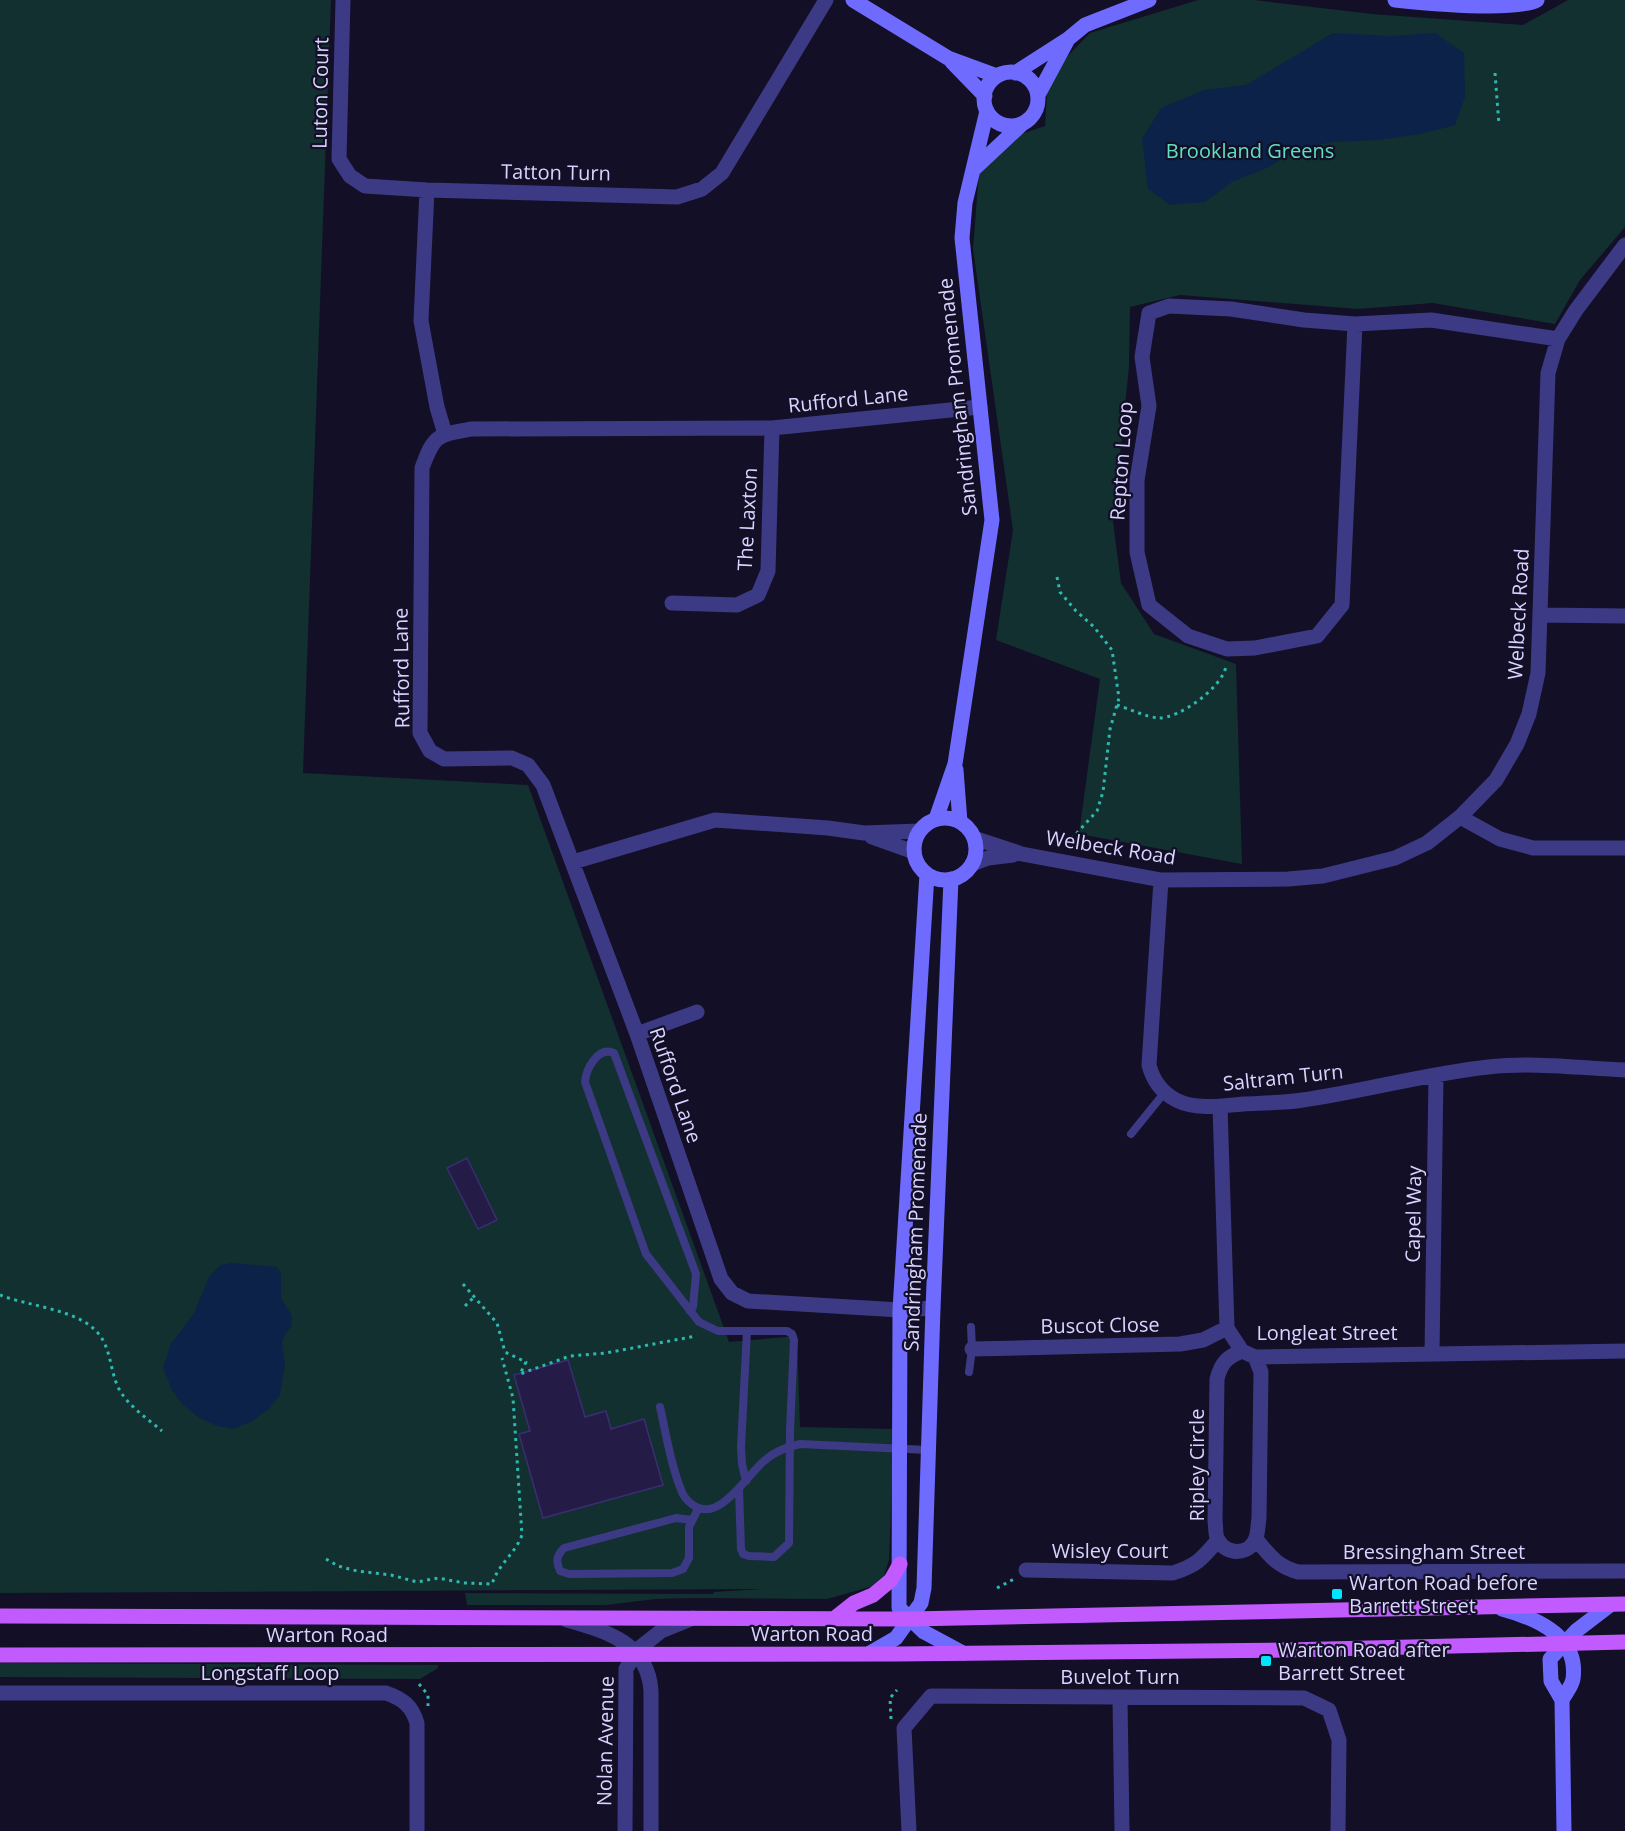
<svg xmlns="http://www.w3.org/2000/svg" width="1625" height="1831" viewBox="0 0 1625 1831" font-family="'Open Sans',sans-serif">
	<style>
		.green { fill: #12302f }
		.water { fill: #0c2248 }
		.building { fill: #241b47; stroke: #3b2d73; stroke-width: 1.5 }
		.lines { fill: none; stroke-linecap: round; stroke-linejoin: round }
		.path { stroke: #2fb8b0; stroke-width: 3; stroke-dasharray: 3 4.5; stroke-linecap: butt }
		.lane { stroke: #3d3a85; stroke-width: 8 }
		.street { stroke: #3d3a85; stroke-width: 15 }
		.secondary { stroke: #6f6bff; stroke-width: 15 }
		.primary { stroke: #c25bff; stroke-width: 15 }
		.poi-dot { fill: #00e5ff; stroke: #130f26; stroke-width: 2 }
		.labels { text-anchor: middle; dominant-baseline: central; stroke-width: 4.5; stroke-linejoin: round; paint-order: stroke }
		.street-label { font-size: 20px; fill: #d9d4ff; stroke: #130f26 }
		.park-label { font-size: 20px; fill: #5fe0c0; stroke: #130f26 }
		.poi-label { font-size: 20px; fill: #d9d4ff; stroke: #130f26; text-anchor: start }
	</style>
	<rect width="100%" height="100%" fill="#130f26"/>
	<!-- green -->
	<path class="green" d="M 0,0 L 331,0 L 303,773 L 528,785 L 729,1342 L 797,1336 L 800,1427 L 894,1429 L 889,1560 L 884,1576 L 870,1587 L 827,1599 L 692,1598 L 656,1599 L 606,1605 L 467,1605 L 465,1593 L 713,1594 L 714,1592 L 762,1589 L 0,1593 Z
		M 1198,0 L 1254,0 L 1372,14 L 1523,25 L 1568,0 L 1625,0 L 1625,227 L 1580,280 L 1555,324 L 1433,303 L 1358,309 L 1180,295 L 1130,307 L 1129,367 L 1113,522 L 1121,583 L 1154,634 L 1236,664 L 1242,864 L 1079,834 L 1100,679 L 996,640 L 1013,530 L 973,249 L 979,172 L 1000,141 L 1045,126 L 1048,76 L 1090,33 Z
		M 0,1663 L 438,1665 L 438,1668 L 420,1679 L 0,1677 Z"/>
	<!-- water -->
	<path class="water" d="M 1333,33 L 1391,36 L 1435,33 L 1464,53 L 1465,97 L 1455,125 L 1421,134 L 1378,140 L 1333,142 L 1297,149 L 1269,167 L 1232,182 L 1205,202 L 1170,205 L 1148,189 L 1142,139 L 1161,108 L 1204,90 L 1246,85 Z
		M 232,1263 L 277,1267 L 281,1274 L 281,1298 L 292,1316 L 291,1327 L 284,1336 L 282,1343 L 285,1365 L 280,1395 L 269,1409 L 252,1421 L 233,1429 L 217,1426 L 198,1417 L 182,1404 L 172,1390 L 163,1368 L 171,1343 L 181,1331 L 194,1313 L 209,1277 L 220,1265 Z"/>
	<!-- building -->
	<path class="building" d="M 467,1158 L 497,1220 L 478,1229 L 447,1168 Z
		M 568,1360 L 585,1417 L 606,1411 L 611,1429 L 644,1419 L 663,1485 L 543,1518 L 519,1434 L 530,1431 L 514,1375 Z"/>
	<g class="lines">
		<!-- path -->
		<path class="path" d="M 1495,73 L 1499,125
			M 1057,577 L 1060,592 L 1076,611 L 1094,627 L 1112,650 L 1119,698 L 1110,729 L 1103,792 L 1097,811 L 1074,836 L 1062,844
			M 1117,705 C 1129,709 1147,717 1158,718 C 1179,719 1223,687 1226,666
			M 463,1284 L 497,1323 L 505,1352 L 526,1362 L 520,1374 L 570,1356 L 606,1353 L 696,1336
			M 0,1295 C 28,1306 74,1309 95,1330 C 112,1346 109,1370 119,1389 C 128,1406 148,1419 162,1431
			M 465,1306 L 474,1297
			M 326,1559 L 338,1566 L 357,1571 L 391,1575 L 417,1582 L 438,1578 L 464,1583 L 492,1584 C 499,1563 515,1554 522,1535 L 513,1398 L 502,1358
			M 997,1588 L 1014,1579
			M 1286,1667 L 1287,1681
			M 419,1684 L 428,1695 L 428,1706
			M 891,1719 L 890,1698 L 897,1690"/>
		<!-- lane -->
		<path class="lane" d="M 1131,1134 L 1165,1092
			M 690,1311 L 693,1307 L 696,1274 L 614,1053 C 598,1046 586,1069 585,1082 L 646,1254 L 699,1322 L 718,1331 L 747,1331
			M 969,1372 L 972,1349 L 971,1327
			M 660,1407 C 666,1433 670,1462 680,1487 C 682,1494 687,1501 693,1505 C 719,1524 747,1475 764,1461 C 775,1451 786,1447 800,1444 L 928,1450
			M 739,1489 L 741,1549 L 743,1554 L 749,1556 L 774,1557 L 789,1543 L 790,1430 L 794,1340 L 792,1334 L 787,1331 L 747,1331 L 741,1447 L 742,1464 L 746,1481
			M 692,1520 L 676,1518 L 564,1548 C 556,1556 556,1562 560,1571 L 569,1574 L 672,1573 L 683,1569 L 689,1558 L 689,1527 L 698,1509"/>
		<!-- street -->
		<path class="street" d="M 343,0 L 339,159 L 350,176 L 365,186 L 427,190 L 677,197 L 702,189 L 722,173 L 826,0
			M 427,190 L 421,321 L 437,407 L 445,434
			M 1355,324 L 1342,605 L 1317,636 L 1255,648 L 1227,649 L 1188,636 L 1149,605 L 1137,552 L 1137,480 L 1149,406 L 1142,357 L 1149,313 L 1169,306 L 1231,309 L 1304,320 L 1355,324 L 1431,320 L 1558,339
			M 672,603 L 737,605 L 758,595 L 768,571 L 772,428
			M 1541,615 L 1625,616
			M 1460,817 L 1500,839 L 1533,848 L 1625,848
			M 872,837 L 914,852
			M 974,838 L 1022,854 L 1161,880 L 1288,879 L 1323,876 L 1395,858 L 1427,843 L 1460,817 L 1496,780 L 1517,744 L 1529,714 L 1538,673 L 1548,373 L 1558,339 L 1576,310 L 1625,245
			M 573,862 L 715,820 L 828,828 L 864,833 L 919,831
			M 972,864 L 988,858 L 1013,855
			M 1161,880 L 1149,1065 C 1153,1081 1161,1092 1176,1100 C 1195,1110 1222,1106 1243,1104 C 1263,1103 1283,1103 1303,1100 C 1365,1091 1425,1074 1488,1067 C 1533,1062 1580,1068 1625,1070
			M 637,1034 L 697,1012
			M 1220,1106 L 1227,1328 L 1242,1351 L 1255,1357 L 1625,1351
			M 933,1308 L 900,1310 L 748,1301 L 732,1293 L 721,1279 L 637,1034 L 543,785 L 528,765 L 512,758 L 444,759 L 430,751 L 420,733 L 422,468 C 434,435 437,435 471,429 L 772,428 L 980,407
			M 972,1349 L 1180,1344 L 1203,1340 L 1227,1328
			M 1242,1351 C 1227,1357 1221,1363 1217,1379 L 1215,1521 C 1216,1526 1215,1536 1218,1540 C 1227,1556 1250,1555 1256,1538 C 1258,1532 1258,1524 1259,1518 L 1261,1372 L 1255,1357
			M 1432,1354 L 1436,1075
			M 1256,1539 C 1270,1556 1277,1566 1298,1572 L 1625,1571
			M 1026,1570 L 1173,1573 C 1197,1565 1201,1560 1218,1540
			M 567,1620 C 606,1631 648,1643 651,1691 L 651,1831
			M 0,1693 L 386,1693 C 403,1699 412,1706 417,1723 L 417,1831
			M 1120,1698 L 1122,1831
			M 625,1831 L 626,1669 L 637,1650 L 661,1631 L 693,1618
			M 909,1831 L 904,1728 L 931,1696 L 1304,1698 L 1329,1710 L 1339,1740 L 1338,1831"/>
		<!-- secondary -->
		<path class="secondary" d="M 853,0 L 948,58 L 997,76
			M 1395,0 C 1424,3 1514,12 1537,0
			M 952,62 L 985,96
			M984 99a27 27 0 1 1 54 0a27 27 0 1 1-54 0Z
			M 1015,73 L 1068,39 L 1085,25 L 1149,0
			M 1038,95 L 1067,41
			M 975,168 L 1021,125
			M 956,770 L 960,822
			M914 849a31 31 0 1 1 62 0a31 31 0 1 1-62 0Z
			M 936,819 L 955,764 L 992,520 L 962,238 L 965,203 L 987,111
			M 927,874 L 900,1310 L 899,1608 L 924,1632 L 963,1653
			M 1502,1609 C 1536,1618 1579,1636 1573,1679 C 1572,1686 1565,1694 1562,1700
			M 870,1653 L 896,1638 L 921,1603 L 924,1588 L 933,1308 L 951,879
			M 1564,1831 L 1562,1700 L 1551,1681 L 1550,1659 L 1576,1631 L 1610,1605"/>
		<!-- primary -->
		<path class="primary" d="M 0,1616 L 911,1619 L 1625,1604
			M 835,1618 L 854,1603 L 873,1595 L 891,1580 L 900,1564
			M 0,1655 L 897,1654 L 1286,1650 L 1625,1642"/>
	</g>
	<!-- markers -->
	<g class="poi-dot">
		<rect x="1331" y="1588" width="12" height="12" rx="3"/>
		<rect x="1260" y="1655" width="12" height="12" rx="3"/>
	</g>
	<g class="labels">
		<!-- street labels -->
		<g class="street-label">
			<text transform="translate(320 93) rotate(-89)">Luton Court</text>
			<text transform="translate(556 172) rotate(1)">Tatton Turn</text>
			<text transform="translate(957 397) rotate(-96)">Sandringham Promenade</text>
			<text transform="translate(848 399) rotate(-6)">Rufford Lane</text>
			<text transform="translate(1121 461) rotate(-86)">Repton Loop</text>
			<text transform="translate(747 519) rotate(-87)">The Laxton</text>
			<text transform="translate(1518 614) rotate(-87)">Welbeck Road</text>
			<text transform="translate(401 668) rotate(-91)">Rufford Lane</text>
			<text transform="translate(1111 847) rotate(9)">Welbeck Road</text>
			<text transform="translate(1283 1077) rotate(-6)">Saltram Turn</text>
			<text transform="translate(676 1085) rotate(71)">Rufford Lane</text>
			<text transform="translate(1413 1214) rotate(-89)">Capel Way</text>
			<text transform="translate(915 1232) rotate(-88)">Sandringham Promenade</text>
			<text transform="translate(1100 1325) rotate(-1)">Buscot Close</text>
			<text x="1327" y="1332">Longleat Street</text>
			<text transform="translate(1196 1465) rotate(-90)">Ripley Circle</text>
			<text x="1110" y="1550">Wisley Court</text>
			<text x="1434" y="1551">Bressingham Street</text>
			<text x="812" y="1633">Warton Road</text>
			<text x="327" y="1634">Warton Road</text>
			<text x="270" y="1672">Longstaff Loop</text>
			<text x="1120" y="1676">Buvelot Turn</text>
			<text transform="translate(605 1741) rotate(-89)">Nolan Avenue</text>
		</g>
		<!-- park labels -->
		<g class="park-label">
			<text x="1250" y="150">Brookland Greens</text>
		</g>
		<!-- poi labels -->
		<g class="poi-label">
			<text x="1349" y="1582">Warton Road before<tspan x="1349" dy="23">Barrett Street</tspan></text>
			<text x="1278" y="1649">Warton Road after<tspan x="1278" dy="23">Barrett Street</tspan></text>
		</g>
	</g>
</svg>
